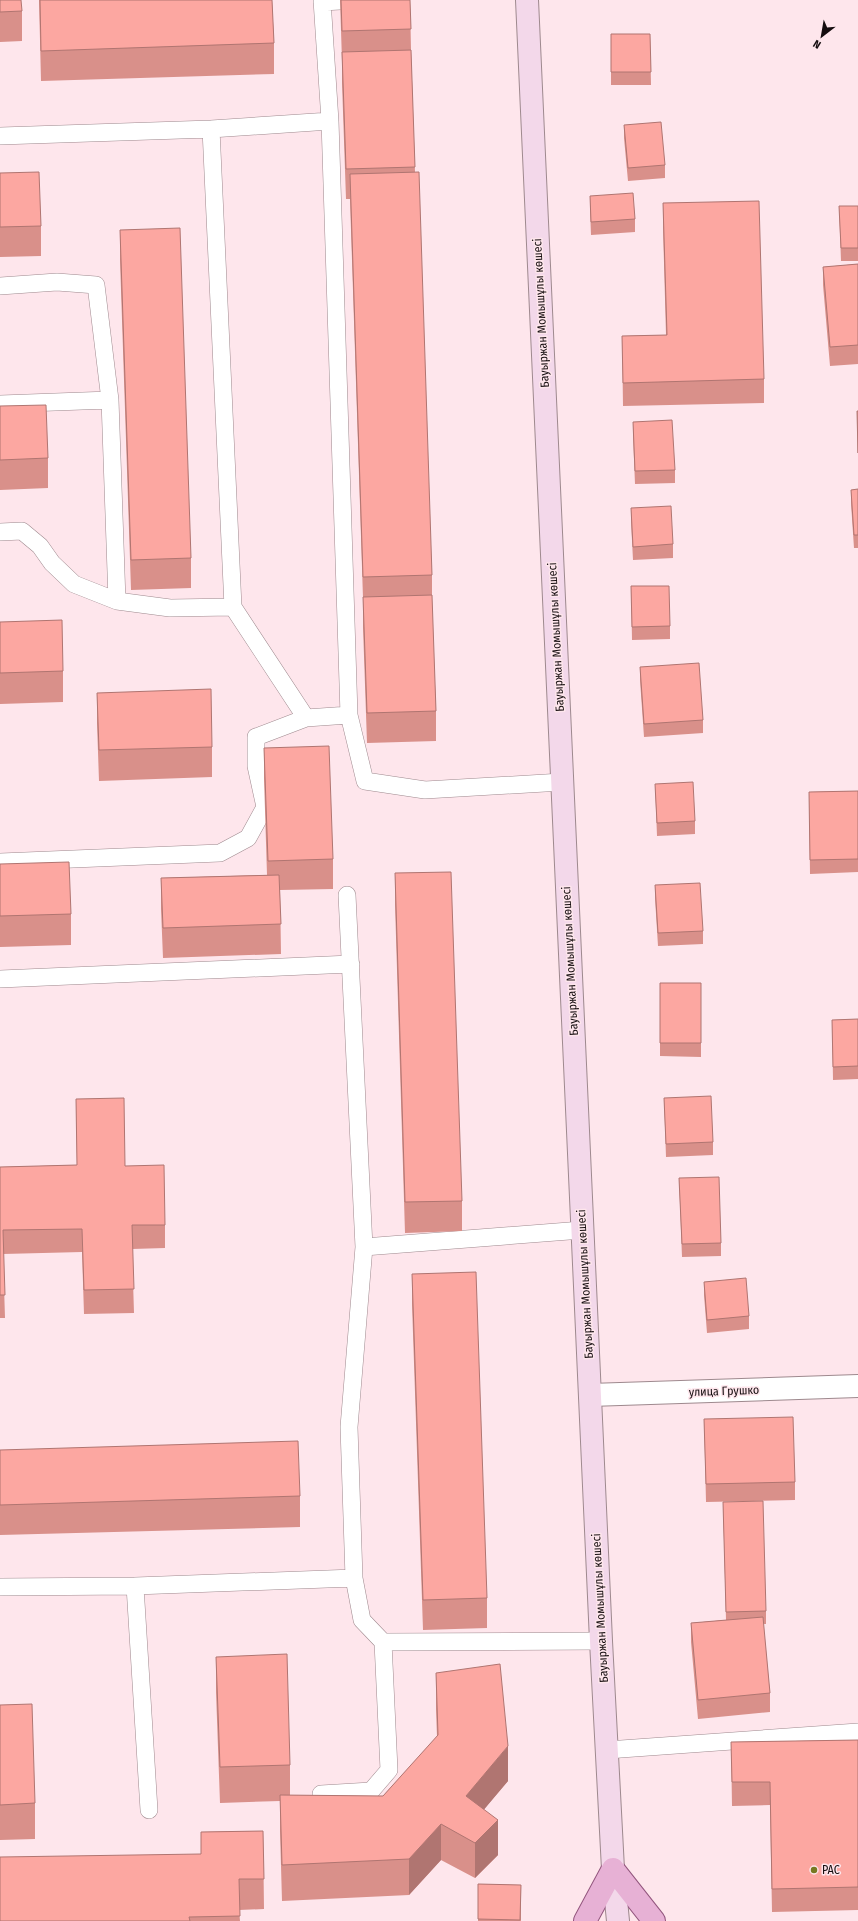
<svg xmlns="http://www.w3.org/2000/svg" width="858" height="1921" viewBox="0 0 858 1921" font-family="'Fira Sans Condensed',sans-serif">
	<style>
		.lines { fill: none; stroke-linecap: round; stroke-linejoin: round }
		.lane-casing { stroke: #9e898e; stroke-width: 18 }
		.street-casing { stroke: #9e898e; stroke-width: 24 }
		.secondary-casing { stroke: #9e898e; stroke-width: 24 }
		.primary-casing { stroke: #93567e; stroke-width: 24 }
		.lane { stroke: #fff; stroke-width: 17 }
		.street { stroke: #fff; stroke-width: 22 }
		.secondary { stroke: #f3d8ea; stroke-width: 22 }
		.primary { stroke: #e7b1d5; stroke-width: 22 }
		.wall { fill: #d9908a }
		.shaded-wall { fill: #b07571 }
		.building { fill: #fca7a1; stroke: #b07571 }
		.poi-dot { fill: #777921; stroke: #fee6ec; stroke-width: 1.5 }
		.labels { text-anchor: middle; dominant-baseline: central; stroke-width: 3; stroke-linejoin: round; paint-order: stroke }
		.street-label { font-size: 12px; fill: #150d0f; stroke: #fee6ec }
		.poi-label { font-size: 12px; fill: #150d0f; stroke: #fee6ec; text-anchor: start }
	</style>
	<rect width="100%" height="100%" fill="#fee6ec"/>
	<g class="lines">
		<!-- lane casing -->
		<g class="lane-casing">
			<path id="lane" d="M 322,0 L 330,121 L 349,715 L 365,781 L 425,790 L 562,782
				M 322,2 L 358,0
				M 211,129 L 233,607
				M 0,136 L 211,129 L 330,121
				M 0,286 L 57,282 L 96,285 L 110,400 L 117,601
				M 0,404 L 110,400
				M 0,532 L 22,531 L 40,546 L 52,563 L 74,584 L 117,601 L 170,608 L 233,607 L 306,718
				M 0,862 L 220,853 L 248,838 L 265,807 L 256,766 L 256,737 L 306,718 L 349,715
				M 0,979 L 351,964
				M 364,1247 L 582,1230
				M 135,1586 L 149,1810
				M 0,1587 L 135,1586 L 354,1578
				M 383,1642 L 601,1641
				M 607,1750 L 858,1732
				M 321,1794 L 371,1791 L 389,1770 L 383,1642 L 362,1620 L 354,1578 L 349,1427 L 364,1247 L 347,895"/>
		</g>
		<!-- street casing -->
		<g class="street-casing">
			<path id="street" d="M 590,1395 L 858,1386"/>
		</g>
		<!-- secondary casing -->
		<g class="secondary-casing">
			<path id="secondary" d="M 527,0 L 601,1641 L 613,1869 L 618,1921"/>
		</g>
		<!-- primary casing -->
		<g class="primary-casing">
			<path id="primary" d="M 585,1921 L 613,1869 L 654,1921"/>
		</g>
		<!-- lane -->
		<use href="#lane" class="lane"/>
		<!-- street -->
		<use href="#street" class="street"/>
		<!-- secondary -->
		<use href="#secondary" class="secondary"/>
		<!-- primary -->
		<use href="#primary" class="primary"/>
	</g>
	<!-- wall -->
	<path class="wall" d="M 0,0 L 22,11 L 22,41 L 0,42 Z
		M 39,0 L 272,0 L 274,43 L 274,74 L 41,81 Z
		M 340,0 L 410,0 L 411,50 L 415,172 L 432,575 L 432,605 L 436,711 L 436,741 L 367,743 L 363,627 L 363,598 L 350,199 L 346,199 L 342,83 L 342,61 Z
		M 611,34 L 650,34 L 651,85 L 611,85 Z
		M 624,125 L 665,165 L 665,178 L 628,181 L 624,138 Z
		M 0,173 L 41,226 L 41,256 L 0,257 Z
		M 590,196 L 635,219 L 635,232 L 591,235 L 590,209 Z
		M 663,203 L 764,379 L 764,403 L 623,406 L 622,336 L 666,335 L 663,227 Z
		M 839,206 L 858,206 L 858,261 L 841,261 Z
		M 120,230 L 191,558 L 191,588 L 131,590 L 120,260 Z
		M 858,264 L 858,364 L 830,366 L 823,285 L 823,267 Z
		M 0,406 L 48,458 L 48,488 L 0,490 Z
		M 633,422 L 675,470 L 675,483 L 635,484 L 633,435 Z
		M 858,489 L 858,548 L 854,548 L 851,503 L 851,490 Z
		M 631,508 L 673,544 L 673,558 L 633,560 L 631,521 Z
		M 631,586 L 670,626 L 670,639 L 632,640 Z
		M 0,622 L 63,671 L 63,702 L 0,704 Z
		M 640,667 L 703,720 L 703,733 L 644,737 L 640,680 Z
		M 97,693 L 212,747 L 212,777 L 99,781 L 97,723 Z
		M 264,748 L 333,859 L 333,889 L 280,890 L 281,954 L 163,958 L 161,909 L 161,878 L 267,875 L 264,778 Z
		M 655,784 L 695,821 L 695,834 L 657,836 Z
		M 858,791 L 858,872 L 810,874 L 809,792 Z
		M 0,864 L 71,914 L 71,945 L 0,947 Z
		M 395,873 L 462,1201 L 462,1231 L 405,1233 L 395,904 Z
		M 655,885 L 703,931 L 703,944 L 658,946 L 655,898 Z
		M 660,983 L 701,983 L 701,1057 L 660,1056 Z
		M 858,1019 L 858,1079 L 833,1080 L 832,1020 Z
		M 664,1098 L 713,1142 L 713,1155 L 666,1157 Z
		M 76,1099 L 125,1166 L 165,1225 L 165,1248 L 132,1249 L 134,1313 L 84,1314 L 82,1252 L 3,1254 L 5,1318 L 0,1318 L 0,1167 L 77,1165 Z
		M 679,1178 L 721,1243 L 721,1256 L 682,1257 Z
		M 412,1274 L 487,1598 L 487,1628 L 423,1630 L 412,1304 Z
		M 704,1282 L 749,1316 L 749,1329 L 707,1333 L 704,1295 Z
		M 704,1419 L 795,1482 L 795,1500 L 706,1502 Z
		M 0,1450 L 300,1496 L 300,1527 L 0,1535 Z
		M 723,1502 L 766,1611 L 766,1624 L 763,1624 L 770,1693 L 770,1712 L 698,1719 L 691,1642 L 691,1623 L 726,1620 Z
		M 216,1657 L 290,1765 L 290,1795 L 383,1796 L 437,1737 L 436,1709 L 436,1673 L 508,1781 L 484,1809 L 498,1855 L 475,1878 L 441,1860 L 409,1895 L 282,1901 L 280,1831 L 280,1801 L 220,1803 L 216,1692 Z
		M 0,1705 L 35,1803 L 35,1839 L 0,1840 Z
		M 858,1740 L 858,1910 L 772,1912 L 770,1805 L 732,1806 L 731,1742 Z
		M 263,1831 L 264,1909 L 239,1910 L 240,1921 L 0,1921 L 201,1854 L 201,1832 Z
		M 478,1884 L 521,1885 L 521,1921 L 478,1921 Z"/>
	<!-- shaded-wall -->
	<path class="shaded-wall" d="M 508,1746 L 508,1781 L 466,1831 L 466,1796 Z
		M 498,1820 L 498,1855 L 475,1878 L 475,1843 Z
		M 441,1824 L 441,1860 L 409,1895 L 409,1859 Z"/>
	<!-- building -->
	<path class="building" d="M 0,0 L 21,0 L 22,11 L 0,12 Z
		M 40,0 L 272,0 L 274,43 L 41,51 Z
		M 341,0 L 410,0 L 411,29 L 342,31 Z
		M 611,34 L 650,34 L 651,72 L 611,72 Z
		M 411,50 L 415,167 L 346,169 L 342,52 Z
		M 661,122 L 665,165 L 628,168 L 624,125 Z
		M 39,172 L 41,226 L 0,227 L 0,173 Z
		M 419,172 L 432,575 L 363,577 L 350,174 Z
		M 633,193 L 635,219 L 591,222 L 590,196 Z
		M 759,201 L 764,379 L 623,383 L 622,336 L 667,335 L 663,203 Z
		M 839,206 L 858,206 L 858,248 L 841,248 Z
		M 180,228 L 191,558 L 131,560 L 120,230 Z
		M 858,264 L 858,345 L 830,347 L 823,267 Z
		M 46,405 L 48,458 L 0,460 L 0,406 Z
		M 857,411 L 858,411 L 858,453 Z
		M 672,420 L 675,470 L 635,471 L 633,422 Z
		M 858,489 L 858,535 L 854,535 L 851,490 Z
		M 671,506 L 673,544 L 633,547 L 631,508 Z
		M 631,586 L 669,586 L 670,626 L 632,627 Z
		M 432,595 L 436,711 L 367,713 L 363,597 Z
		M 62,620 L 63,671 L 0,673 L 0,622 Z
		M 699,663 L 703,720 L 644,724 L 640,667 Z
		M 211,689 L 212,747 L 99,750 L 97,693 Z
		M 329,746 L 333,859 L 268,861 L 264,748 Z
		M 693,782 L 695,821 L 657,823 L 655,784 Z
		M 858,791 L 858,859 L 810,860 L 809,792 Z
		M 69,862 L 71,914 L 0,916 L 0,864 Z
		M 451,872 L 462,1201 L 405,1202 L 395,873 Z
		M 279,875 L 281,924 L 163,928 L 161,878 Z
		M 700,883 L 703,931 L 658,933 L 655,885 Z
		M 660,983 L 701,983 L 701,1043 L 660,1043 Z
		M 858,1019 L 858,1066 L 833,1067 L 832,1020 Z
		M 711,1096 L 713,1142 L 666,1144 L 664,1098 Z
		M 124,1098 L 125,1166 L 164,1165 L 165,1225 L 132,1225 L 134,1289 L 84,1290 L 82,1229 L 3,1230 L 5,1295 L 0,1295 L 0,1167 L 77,1165 L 76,1099 Z
		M 719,1177 L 721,1243 L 682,1244 L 679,1178 Z
		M 476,1272 L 487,1598 L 423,1600 L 412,1274 Z
		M 746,1278 L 749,1316 L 707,1320 L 704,1282 Z
		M 793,1417 L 795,1482 L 706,1484 L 704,1419 Z
		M 298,1441 L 300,1496 L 0,1505 L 0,1450 Z
		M 763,1501 L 766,1611 L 726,1612 L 723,1502 Z
		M 763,1617 L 770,1693 L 698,1700 L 691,1623 Z
		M 287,1654 L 290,1765 L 220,1767 L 216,1657 Z
		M 500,1664 L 508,1746 L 466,1796 L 498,1820 L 475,1843 L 441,1824 L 409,1859 L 282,1865 L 280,1795 L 383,1796 L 438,1735 L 436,1673 Z
		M 32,1704 L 35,1803 L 0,1805 L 0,1705 Z
		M 858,1740 L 858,1887 L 772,1889 L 770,1782 L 732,1782 L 731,1742 Z
		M 263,1831 L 264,1879 L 239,1879 L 240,1916 L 189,1917 L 190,1921 L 0,1921 L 0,1857 L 201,1854 L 201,1832 Z
		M 478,1884 L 521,1885 L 520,1920 L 478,1919 Z"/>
	<!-- markers -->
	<circle class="poi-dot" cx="814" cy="1870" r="4"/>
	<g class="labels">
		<!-- street labels -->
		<g class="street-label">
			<text transform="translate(541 313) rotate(-93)">Бауыржан Момышұлы көшесі</text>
			<text transform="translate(556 637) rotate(-93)">Бауыржан Момышұлы көшесі</text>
			<text transform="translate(570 961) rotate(-93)">Бауыржан Момышұлы көшесі</text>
			<text transform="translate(585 1284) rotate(-93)">Бауыржан Момышұлы көшесі</text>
			<text transform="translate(724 1391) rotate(-2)">улица Грушко</text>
			<text transform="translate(600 1608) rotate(-93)">Бауыржан Момышұлы көшесі</text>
		</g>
		<!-- poi labels -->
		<g class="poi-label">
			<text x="822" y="1870">РАС</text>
		</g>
	</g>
	<!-- north arrow -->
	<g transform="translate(822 36) rotate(211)" stroke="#fee6ec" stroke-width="3" paint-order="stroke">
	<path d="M0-3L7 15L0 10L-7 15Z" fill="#150d0f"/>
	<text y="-6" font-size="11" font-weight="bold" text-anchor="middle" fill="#150d0f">N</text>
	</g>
</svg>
